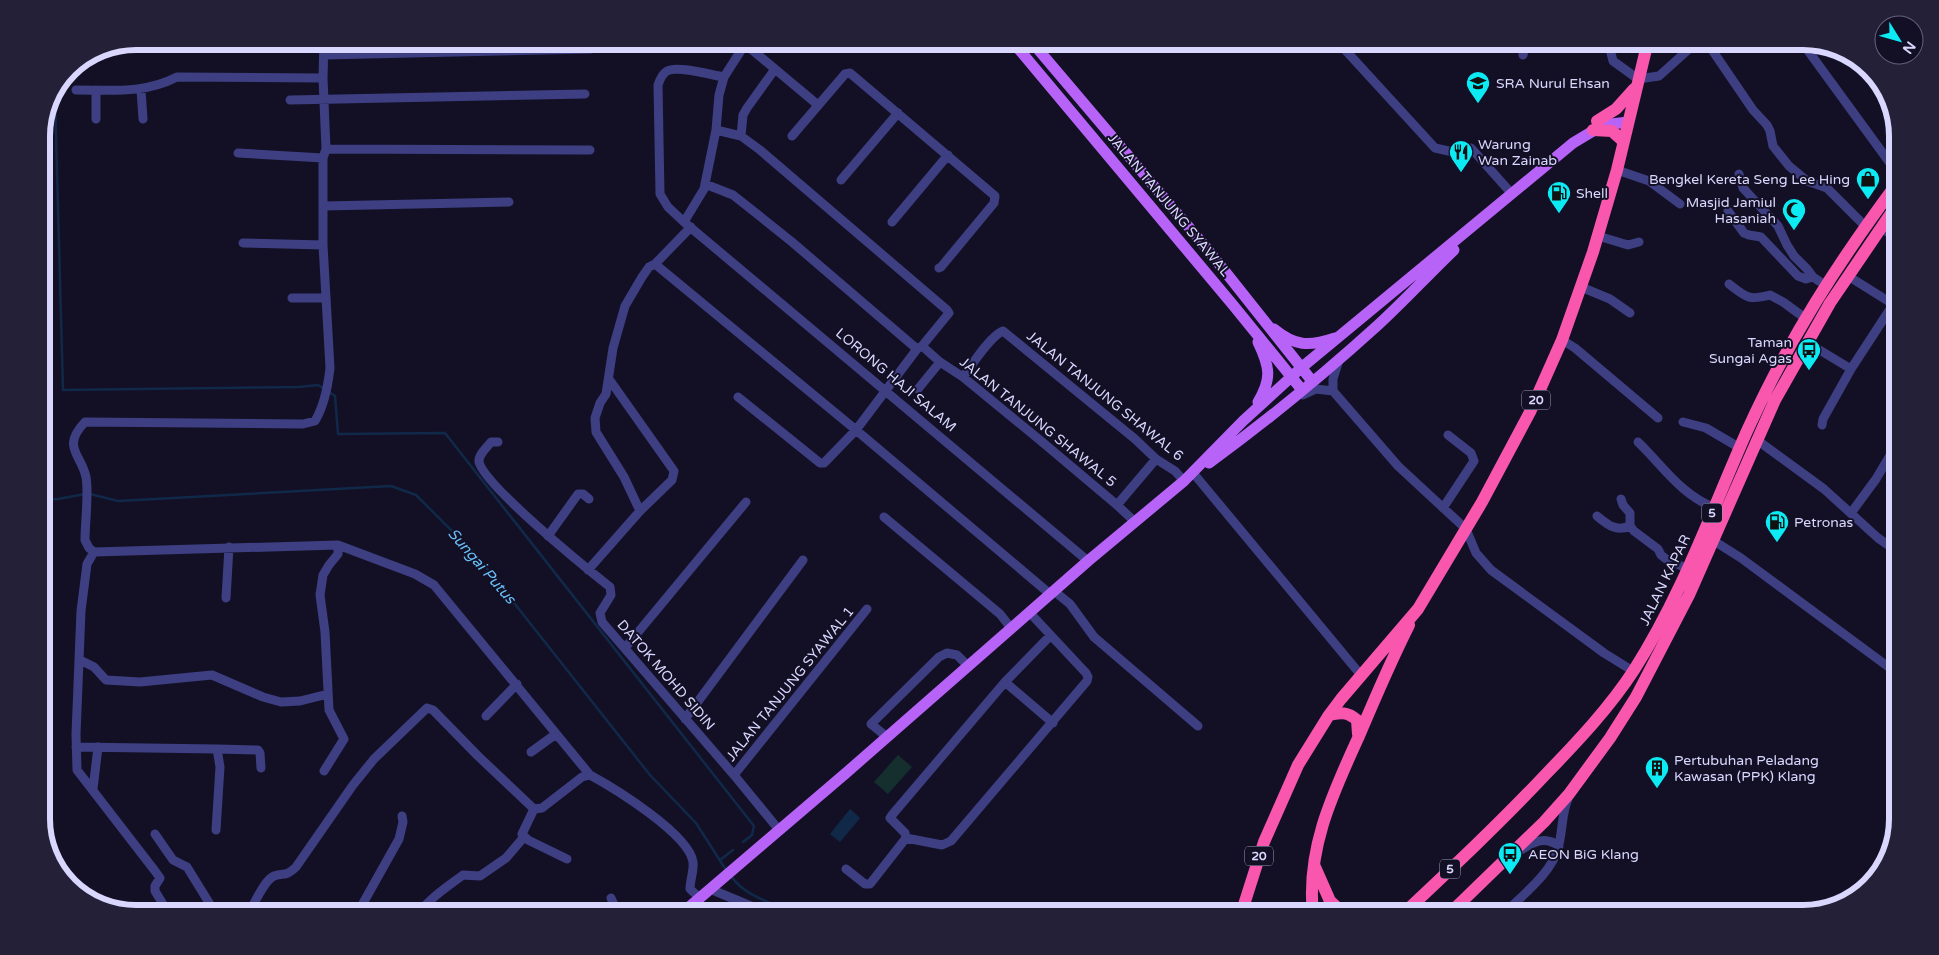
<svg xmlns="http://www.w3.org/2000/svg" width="1939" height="955" viewBox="0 0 1939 955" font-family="'Varela Round',sans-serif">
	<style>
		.green { fill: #142f2d }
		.water { fill: #112949 }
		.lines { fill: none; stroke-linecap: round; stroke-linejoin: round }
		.stream { stroke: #112949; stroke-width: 2.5 }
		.minor { stroke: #3d3f82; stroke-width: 9 }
		.major { stroke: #b863f8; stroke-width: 11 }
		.highway { stroke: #f857ad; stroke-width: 12 }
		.labels { text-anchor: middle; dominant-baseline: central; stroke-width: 4; stroke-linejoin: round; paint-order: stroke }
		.shield { fill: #131026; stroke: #9e9bbc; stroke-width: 1 }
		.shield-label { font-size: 12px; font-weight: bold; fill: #d9d7fd }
		.poi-label { font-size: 14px; fill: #d9d7fd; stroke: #131026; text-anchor: start }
		.street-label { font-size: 14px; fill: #d9d7fd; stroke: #131026 }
		.water-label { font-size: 15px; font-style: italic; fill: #69bef8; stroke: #131026 }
		.rim { fill: none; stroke: #d9d7fd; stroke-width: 6 }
	</style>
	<rect width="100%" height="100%" fill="#131026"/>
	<!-- green -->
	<path class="green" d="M 898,755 L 912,767 L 888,794 L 874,782 Z"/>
	<!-- water -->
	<path class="water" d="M 850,809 L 860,818 L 840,842 L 830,834 Z"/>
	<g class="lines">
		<!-- stream -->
		<path class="stream" d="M 55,99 L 63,390 L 299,387 L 318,385 L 324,389
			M 329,392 L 335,396 L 338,434 L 445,433 L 754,826 L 752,835 L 743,842
			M 90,494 L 118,501 L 391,486 L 416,495 L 477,556 L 650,775 L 696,823 L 726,870
			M 41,500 L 58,499 L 85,494
			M 720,860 L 733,850
			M 731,876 C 745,897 775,904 797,914"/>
		<!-- minor -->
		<path class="minor" d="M 1337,41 L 1435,148 L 1453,152 L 1471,148 L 1512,194
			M 1614,41 L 1611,53 L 1613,61 L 1638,79 L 1659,76 L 1698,41
			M 1706,41 L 1753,110 L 1767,125 L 1770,131 L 1773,146 L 1789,166 L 1807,181 L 1827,188 L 1865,226
			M 1801,41 L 1898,174
			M 349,44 L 349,41
			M 745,44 L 818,105
			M 324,55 L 591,49
			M 1523,55 L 1526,41
			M 724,77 C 711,75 677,65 667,71 C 662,74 660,79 658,85 L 660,194 L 668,207 L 684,222 L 1088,561
			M 76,90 C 112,90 144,94 177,77 L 323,78
			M 96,90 L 96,119
			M 141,90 L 143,119
			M 290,100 L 585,94
			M 716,130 L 741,136 L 760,150 L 947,310 L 949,313 L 922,346 L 917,349 L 856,430 L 824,463 L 820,463 L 738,397
			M 741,136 L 743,115 L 747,108 L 775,69
			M 792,136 L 845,74 L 850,73 L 995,196 L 994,203 L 941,267 L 939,268
			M 326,149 L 590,150
			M 238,153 L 323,158
			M 1617,170 L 1649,181 L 1680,204
			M 1739,174 L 1743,188 L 1778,226 L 1787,245 L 1794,256 L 1807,269 L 1813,277 L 1825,285
			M 841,180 L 898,113
			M 705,184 L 733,195 L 747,206 L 792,242 L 917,349
			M 324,206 L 509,202
			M 1728,211 L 1744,233 L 1749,235 L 1761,237 L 1798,276 L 1806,279 L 1813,277
			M 684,222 L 704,189 L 716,130 L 719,95 L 724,77 L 747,41
			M 892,222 L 948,155
			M 1881,226 L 1898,242
			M 1598,236 L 1628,245 L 1639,242
			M 243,243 L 323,245
			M 655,264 L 856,430 L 1050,594
			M 1848,276 L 1896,306
			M 1729,284 C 1746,297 1748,301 1770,295 L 1783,302 L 1805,318
			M 1581,287 L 1610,299 L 1630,313
			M 292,298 L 324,298
			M 1562,340 L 1575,348 L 1658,418
			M 1808,343 L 1851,369
			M 922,346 L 940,362 L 963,377 L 1041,441 L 1117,505 L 1135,522
			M 963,377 C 972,365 990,336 1003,331 L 1135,439 L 1156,459 L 1175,471 L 1184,481
			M 918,389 L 940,362
			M 1333,391 L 1398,466 L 1466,529 L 1476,553 L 1491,570 L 1604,653 L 1633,671
			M 1333,391 L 1333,379 L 1339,360
			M 1303,395 L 1316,389 L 1333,391
			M 1683,422 L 1706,428 L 1740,448
			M 1822,425 L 1823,419 L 1851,369 L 1894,303
			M 1757,440 L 1824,489 L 1878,538 L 1898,552
			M 498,442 L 491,442 C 487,447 478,455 479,462 C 485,486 586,568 610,587 L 611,595 L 600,613 L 602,622 L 734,775 L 779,830
			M 1638,442 C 1663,466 1681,495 1715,508
			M 1194,474 L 1360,674
			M 1621,499 L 1623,505 L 1630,513 L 1630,526 L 1634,531 L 1658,549 L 1661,555 L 1666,559 L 1688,569
			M 1117,505 L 1156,459
			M 1443,508 L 1474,461 L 1471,453 L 1448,435
			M 640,511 L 624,477 L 596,432 L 595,418 L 600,403 L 606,394 L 613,348 L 625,306 L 642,277 L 649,267 L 655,264 L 691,227
			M 1851,513 L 1876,479 L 1898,442
			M 1597,516 C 1608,525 1616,532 1630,526
			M 884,517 L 1000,614 L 1011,628
			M 548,536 L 578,494 L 583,494 L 589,499
			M 1714,541 L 1741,558 L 1898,674
			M 94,552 L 89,548 L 85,540 C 85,523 89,493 86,477 C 81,454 61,447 85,422 L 303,424 L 315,421 C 324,406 328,386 330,368 L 323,245 L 323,158 L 326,149 L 323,78 L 324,41
			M 588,570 L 640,511 L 672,480 L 674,471 L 609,379
			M 1054,591 L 1070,604 L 1094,637 L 1198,726
			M 226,598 L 229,547
			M 625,648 L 746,502
			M 80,660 L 94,667 L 106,680 L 140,682 L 212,675 L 263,697 L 281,702 L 300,701 L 328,694
			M 1005,682 L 1053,723
			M 486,716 L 517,684
			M 685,719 L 803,560
			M 887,737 L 871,724 L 939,657 L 947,653 L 957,655 L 968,666
			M 76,747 L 217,749 L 220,767 L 216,830
			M 217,749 L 258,750 L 260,753 L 261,768
			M 531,752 L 556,734
			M 324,771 L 344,739 L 329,710 L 325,632 L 320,595 L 323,575 L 329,565 L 338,554 L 338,545
			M 734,775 L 867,609
			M 93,789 L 98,747
			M 534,809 L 522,834 L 528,840 L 567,859
			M 155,834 L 173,860 L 187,867 L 216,914
			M 906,838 L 942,845 L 951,841 L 1087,681 L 1088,677 L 1086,673 L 1029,612
			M 1521,850 C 1535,841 1545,836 1559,846
			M 846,869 L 865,884 L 870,884 L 906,838 L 905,833 L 890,818 L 892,815 L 1005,682 L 1050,636
			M 710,889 L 770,914
			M 611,898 L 618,914
			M 169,914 L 155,891 L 155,886 L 160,878 L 155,871 L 77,770 L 76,734 L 81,611 L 87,564 L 94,552 L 338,545 L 415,574 L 434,585 L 590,775 C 614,788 689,834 693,862 C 694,871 690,880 690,889 L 700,898
			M 248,914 C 254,905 264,880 274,876 C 285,872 284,878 296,867 L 353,785 L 374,759 L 427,708 L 433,710 L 478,756 L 534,809 L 542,808 L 582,777 L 590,775
			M 357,914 L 399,839 L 403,822 L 402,816
			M 418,914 C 430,898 447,887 463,875 L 480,876 L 506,858 L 524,837
			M 1504,914 C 1521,896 1552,873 1558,848 C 1563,832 1561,815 1568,799"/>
		<!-- major -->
		<path class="major" d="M 1012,41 L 1233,305 L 1302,390
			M 1031,41 L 1204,245 L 1312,381
			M 1274,329 C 1295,346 1308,347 1335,338
			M 1258,402 C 1272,379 1270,367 1258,342
			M 1209,463 C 1268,420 1324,374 1378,325 C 1404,301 1428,275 1454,250
			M 681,914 L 846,773 L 1088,561 L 1184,481 L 1243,421 L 1301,368 L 1573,143 L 1603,125 L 1628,122"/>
		<!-- highway -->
		<path class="highway" d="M 1597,121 L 1616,109 L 1634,89
			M 1593,130 L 1612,131 L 1623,141
			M 1329,715 C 1340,712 1348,712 1357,720 L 1358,734
			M 1315,867 L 1330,901 L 1344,914
			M 1241,914 L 1264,842 L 1298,765 L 1329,715 L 1341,699 L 1418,609 L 1482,502 L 1530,412 L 1562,340 L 1593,252 L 1617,170 L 1648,41
			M 1313,914 C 1306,849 1333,793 1359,736 C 1375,698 1391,661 1409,625
			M 1403,914 C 1452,868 1501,822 1547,773 C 1578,741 1610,707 1634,670 C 1682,595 1711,512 1747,431 C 1788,340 1839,261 1898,182
			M 1449,914 L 1544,822 L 1569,794 L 1610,738 L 1636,697 L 1689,595 L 1775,400 L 1830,303 L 1898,203"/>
	</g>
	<!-- icons -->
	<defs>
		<g id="school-pin" transform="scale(1.25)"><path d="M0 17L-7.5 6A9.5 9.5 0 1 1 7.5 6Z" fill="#0ceaf4" stroke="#131026"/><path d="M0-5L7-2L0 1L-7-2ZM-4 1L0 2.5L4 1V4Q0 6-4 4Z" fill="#111"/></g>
		<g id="restaurant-pin" transform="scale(1.25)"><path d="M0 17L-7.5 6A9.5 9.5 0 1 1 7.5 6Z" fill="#0ceaf4" stroke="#131026"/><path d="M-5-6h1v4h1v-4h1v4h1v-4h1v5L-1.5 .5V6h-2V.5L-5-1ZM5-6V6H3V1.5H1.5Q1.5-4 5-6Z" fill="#111"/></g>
		<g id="shop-pin" transform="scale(1.25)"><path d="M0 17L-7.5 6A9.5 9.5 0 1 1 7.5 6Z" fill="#0ceaf4" stroke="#131026"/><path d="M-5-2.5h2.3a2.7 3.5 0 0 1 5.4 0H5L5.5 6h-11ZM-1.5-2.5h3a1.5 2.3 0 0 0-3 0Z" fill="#111"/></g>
		<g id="fuel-pin" transform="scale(1.25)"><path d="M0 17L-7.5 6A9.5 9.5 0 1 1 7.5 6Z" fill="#0ceaf4" stroke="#131026"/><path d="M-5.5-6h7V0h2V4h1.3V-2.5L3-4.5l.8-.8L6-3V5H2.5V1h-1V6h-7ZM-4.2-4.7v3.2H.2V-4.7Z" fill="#111"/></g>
		<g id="mosque-pin" transform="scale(1.25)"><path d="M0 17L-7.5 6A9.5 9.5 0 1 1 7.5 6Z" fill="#0ceaf4" stroke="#131026"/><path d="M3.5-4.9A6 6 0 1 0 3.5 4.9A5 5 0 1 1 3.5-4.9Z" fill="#111"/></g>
		<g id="bus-pin" transform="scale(1.25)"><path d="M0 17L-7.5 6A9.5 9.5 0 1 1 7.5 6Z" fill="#0ceaf4" stroke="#131026"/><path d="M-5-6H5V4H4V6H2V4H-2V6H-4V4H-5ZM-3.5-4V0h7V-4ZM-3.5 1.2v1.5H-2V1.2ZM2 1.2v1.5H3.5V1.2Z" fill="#111"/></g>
		<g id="building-pin" transform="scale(1.25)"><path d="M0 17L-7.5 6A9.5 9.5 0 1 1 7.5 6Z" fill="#0ceaf4" stroke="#131026"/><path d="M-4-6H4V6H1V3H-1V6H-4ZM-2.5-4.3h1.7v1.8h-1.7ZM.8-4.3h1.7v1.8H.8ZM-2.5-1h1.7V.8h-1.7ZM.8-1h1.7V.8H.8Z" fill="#111"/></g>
	</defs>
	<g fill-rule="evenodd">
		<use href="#school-pin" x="1478" y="83"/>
		<use href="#restaurant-pin" x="1461" y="152"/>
		<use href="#shop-pin" x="1868" y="179"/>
		<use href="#fuel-pin" x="1559" y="193"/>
		<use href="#mosque-pin" x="1794" y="210"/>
		<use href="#bus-pin" x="1809" y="350"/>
		<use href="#fuel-pin" x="1777" y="522"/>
		<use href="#building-pin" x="1657" y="768"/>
		<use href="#bus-pin" x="1510" y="854"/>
	</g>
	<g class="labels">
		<!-- shield labels -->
		<g class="shield">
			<rect x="1522" y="390.5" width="28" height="19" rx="4"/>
			<rect x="1702" y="503.5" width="20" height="19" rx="4"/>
			<rect x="1245" y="846.5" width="28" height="19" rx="4"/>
			<rect x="1440" y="859.5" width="20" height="19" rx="4"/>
		</g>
		<g class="shield-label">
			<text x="1536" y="400">20</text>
			<text x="1712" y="513">5</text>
			<text x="1259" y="856">20</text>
			<text x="1450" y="869">5</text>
		</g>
		<!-- poi labels -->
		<g class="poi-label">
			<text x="1496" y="83">SRA Nurul Ehsan</text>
			<text x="1478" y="144">Warung<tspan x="1478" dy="16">Wan Zainab</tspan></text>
			<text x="1850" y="179" text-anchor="end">Bengkel Kereta Seng Lee Hing</text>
			<text x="1576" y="193">Shell</text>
			<text x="1776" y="202" text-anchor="end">Masjid Jamiul<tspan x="1776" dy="16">Hasaniah</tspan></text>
			<text x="1792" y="342" text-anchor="end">Taman<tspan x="1792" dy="16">Sungai Agas</tspan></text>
			<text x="1794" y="522">Petronas</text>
			<text x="1674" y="760">Pertubuhan Peladang<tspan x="1674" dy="16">Kawasan (PPK) Klang</tspan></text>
			<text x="1528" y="854">AEON BiG Klang</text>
		</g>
		<!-- street labels -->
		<g class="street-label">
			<text transform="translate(1169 205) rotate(50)">JALAN TANJUNG SYAWAL</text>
			<text transform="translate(896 380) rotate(40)">LORONG HAJI SALAM</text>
			<text transform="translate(1105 396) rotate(39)">JALAN TANJUNG SHAWAL 6</text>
			<text transform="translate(1038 422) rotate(39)">JALAN TANJUNG SHAWAL 5</text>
			<text transform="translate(1665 580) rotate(-64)">JALAN KAPAR</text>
			<text transform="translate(666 675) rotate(49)">DATOK MOHD SIDIN</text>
			<text transform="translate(790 684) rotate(-51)">JALAN TANJUNG SYAWAL 1</text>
		</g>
		<!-- water labels -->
		<g class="water-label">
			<text transform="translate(482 566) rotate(49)">Sungai Putus</text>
		</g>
	</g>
	<!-- crop -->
	<path d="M0 0H1939V955H0ZM136 50H1803A86 86 0 0 1 1889 136V819A86 86 0 0 1 1803 905H136A86 86 0 0 1 50 819V136A86 86 0 0 1 136 50Z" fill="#232037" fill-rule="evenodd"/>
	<path class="rim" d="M136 50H1803A86 86 0 0 1 1889 136V819A86 86 0 0 1 1803 905H136A86 86 0 0 1 50 819V136A86 86 0 0 1 136 50Z"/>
	<!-- north arrow -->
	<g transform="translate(1899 40) rotate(127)"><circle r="24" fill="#131026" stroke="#62607c"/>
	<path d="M0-4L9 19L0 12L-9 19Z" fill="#0ceaf4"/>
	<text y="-8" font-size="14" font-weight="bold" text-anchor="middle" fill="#d9d7fd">N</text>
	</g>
</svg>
